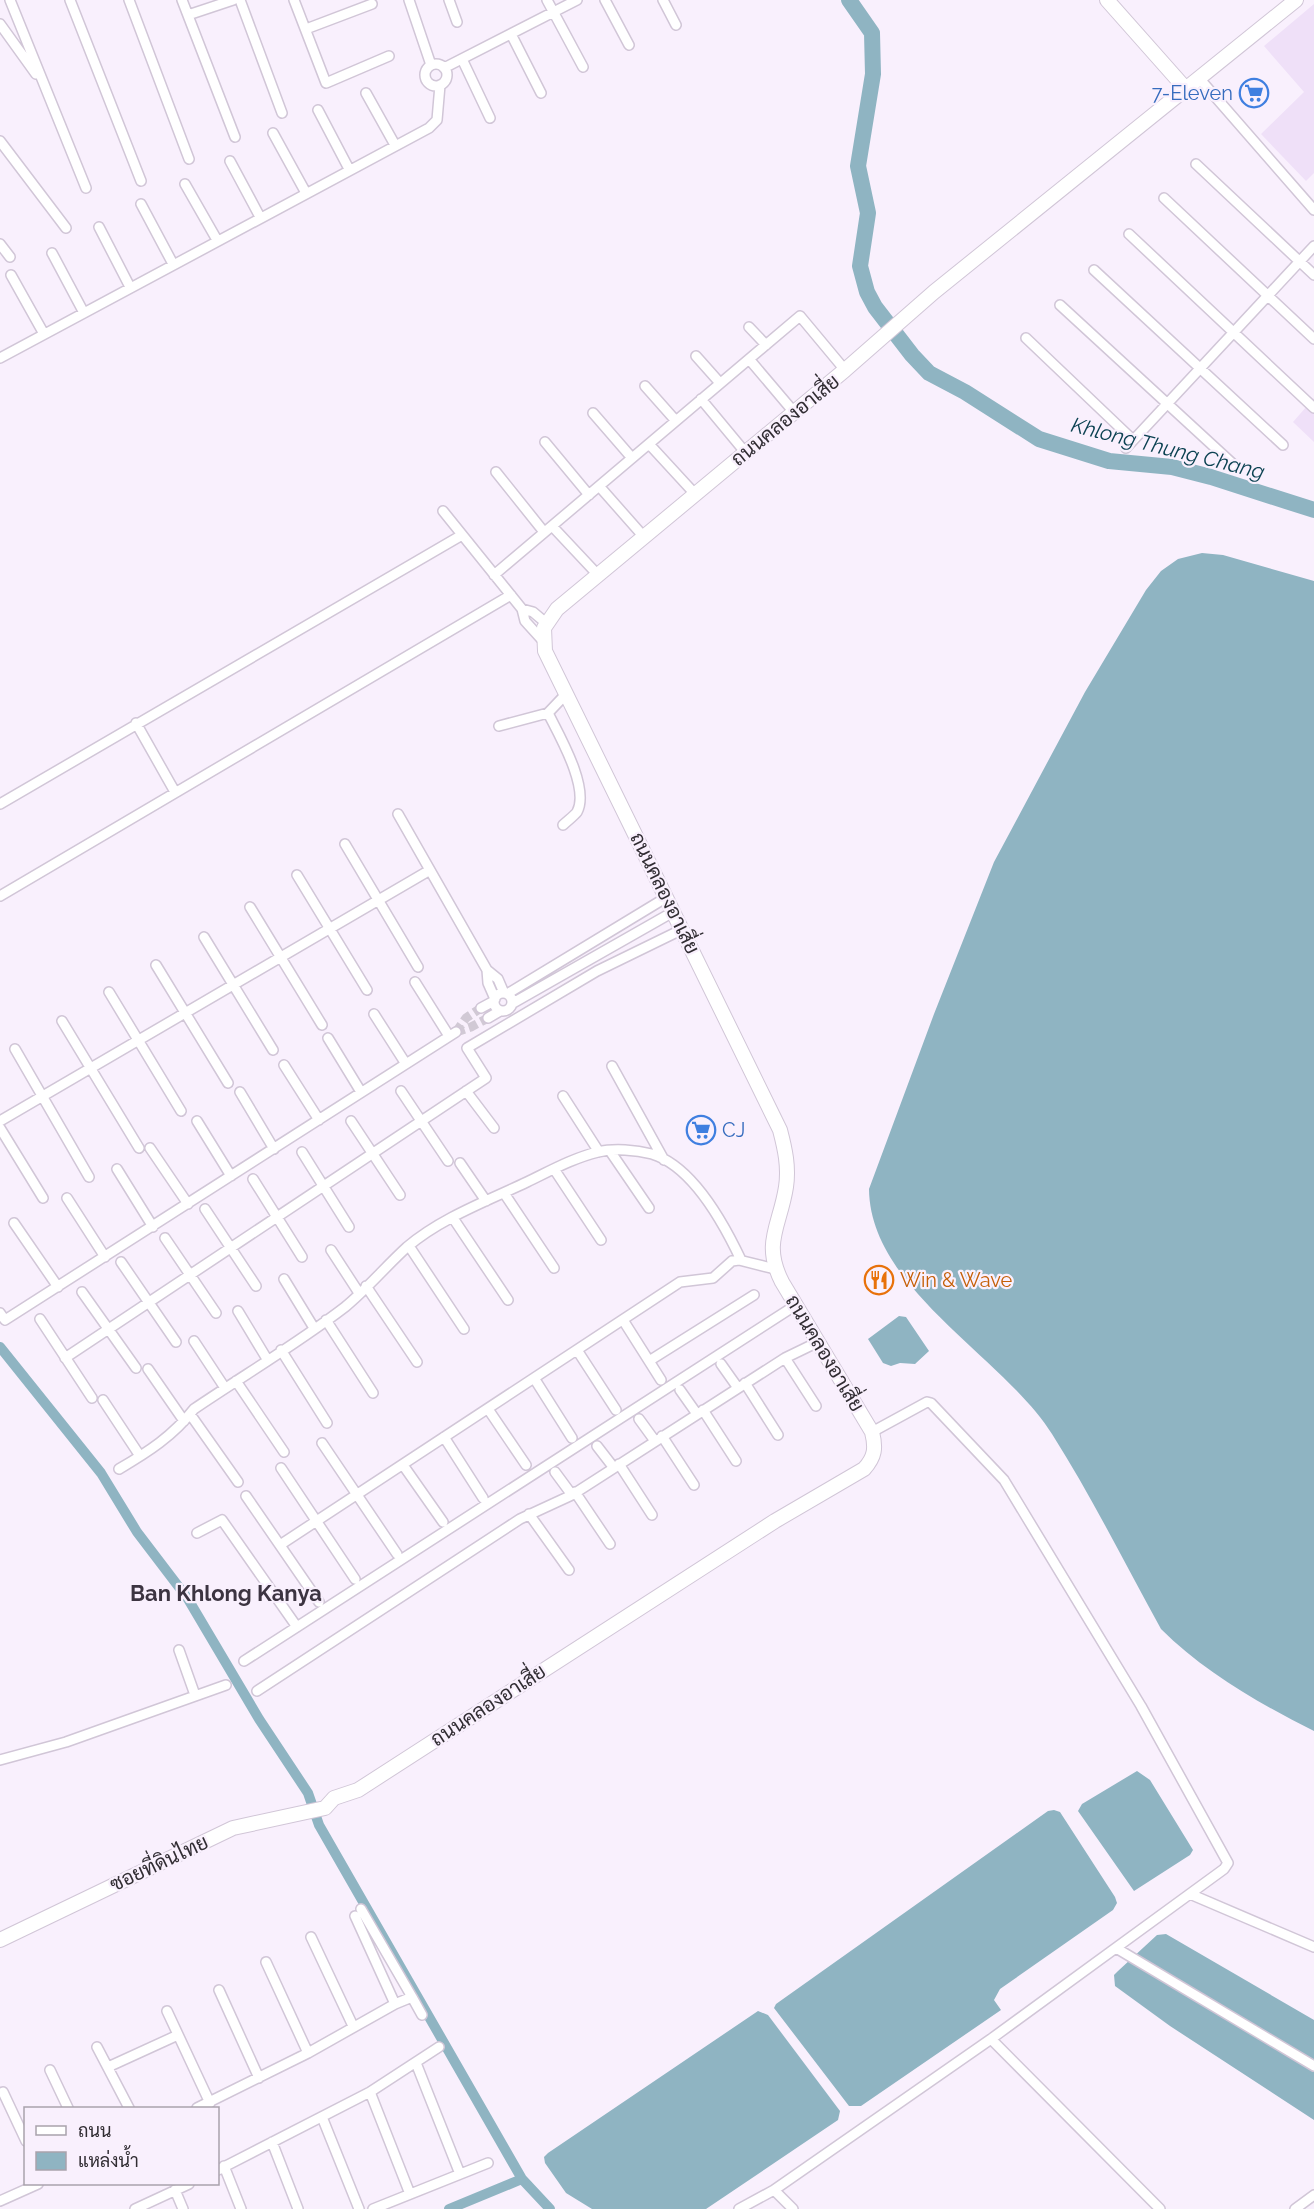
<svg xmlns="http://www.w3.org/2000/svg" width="1314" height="2209" viewBox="0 0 1314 2209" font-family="Raleway,Sarabun,sans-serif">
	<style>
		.built { fill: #efe0f8 }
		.water { fill: #8fb4c2 }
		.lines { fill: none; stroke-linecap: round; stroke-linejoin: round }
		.canal { stroke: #8fb4c2; stroke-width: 10 }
		.river { stroke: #8fb4c2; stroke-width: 16 }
		.street-tunnel { stroke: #d1c9d5; stroke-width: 9; stroke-dasharray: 9 4.5; stroke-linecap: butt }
		.street-casing { stroke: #d1c6d7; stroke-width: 12 }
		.secondary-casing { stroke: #d1c6d7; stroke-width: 16 }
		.street { stroke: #fff; stroke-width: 9 }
		.secondary { stroke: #fff; stroke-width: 14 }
		.labels { text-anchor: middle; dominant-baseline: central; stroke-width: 4.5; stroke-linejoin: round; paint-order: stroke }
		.shop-label { font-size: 20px; fill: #366cbe; stroke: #f9f0fd; text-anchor: end }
		.street-label { font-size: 20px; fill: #312d33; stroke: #f9f0fd }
		.food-label { font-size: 20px; fill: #c56008; stroke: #f9f0fd; text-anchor: start }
		.water-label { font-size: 21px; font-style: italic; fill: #0c4252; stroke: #f9f0fd }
		.quarter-label { font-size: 22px; font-weight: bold; fill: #3c3441; stroke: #f9f0fd }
	</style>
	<rect width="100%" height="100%" fill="#f9f0fd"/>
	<!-- built -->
	<path class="built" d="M 1314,4 L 1314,173 L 1306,181 L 1261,134 L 1304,92 L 1264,46 Z
		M 1314,398 L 1314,442 L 1293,422 Z"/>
	<!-- water -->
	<path class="water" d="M 1202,553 L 1223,555 L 1314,581 L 1314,1731 C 1260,1704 1204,1672 1161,1629 C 1125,1564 1092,1497 1052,1434 C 1003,1356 870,1289 869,1189 L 934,1014 L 994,862 L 1085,692 L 1146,590 L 1161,571 L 1178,559 Z
		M 899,1316 L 906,1317 L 929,1351 L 915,1364 L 900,1363 L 891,1366 L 883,1363 L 868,1339 Z
		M 1137,1771 L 1150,1780 L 1193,1850 L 1190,1855 L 1134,1891 L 1078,1811 L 1082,1804 Z
		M 1054,1810 L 1060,1812 L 1115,1897 L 1117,1903 L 1113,1910 L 1000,1989 L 994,2000 L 1001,2010 L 861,2106 L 849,2106 L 774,2008 L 776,2004 L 1048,1811 Z
		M 1166,1934 L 1314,2020 L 1314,2120 L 1170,2026 L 1115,1986 L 1114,1975 L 1118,1971 L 1157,1935 Z
		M 758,2011 L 768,2015 L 840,2111 L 838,2120 L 706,2209 L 592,2209 L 566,2193 L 545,2163 L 544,2157 L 548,2153 Z"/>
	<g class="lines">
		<!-- canal -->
		<path class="canal" d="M 0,1347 L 101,1473 L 137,1532 L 188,1599 L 259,1719 L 308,1793 L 319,1825 L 522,2179 L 550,2209
			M 449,2209 L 522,2179"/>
		<!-- river -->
		<path class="river" d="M 849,0 L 872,33 L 873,74 L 858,166 L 868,213 L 860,266 L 867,292 L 875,307 L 912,355 L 929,373 L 965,392 L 1039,439 L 1109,461 L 1172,467 L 1211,477 L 1314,510"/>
		<!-- street-tunnel -->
		<path class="street-tunnel" d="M 456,1032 L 471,1027 L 488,1018
			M 456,1032 L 466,1018 L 481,1008"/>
		<!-- street casing -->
		<g class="street-casing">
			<path id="street" d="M 10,0 L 86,188
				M 70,0 L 141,181
				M 129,0 L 189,159
				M 182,0 L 235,137
				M 240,0 L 282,113
				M 294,0 L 326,83 L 389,56
				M 409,0 L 431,65
				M 449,0 L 457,22
				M 547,0 L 583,67
				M 605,0 L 629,45
				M 663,0 L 676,25
				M 188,15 L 233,0
				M 0,24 L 36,74
				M 306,29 L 372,4
				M 511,34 L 541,93
				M 462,59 L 490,118
				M425 75a11 11 0 1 1 22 0a11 11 0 1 1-22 0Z
				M 444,68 L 577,0
				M 1198,77 L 1314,210
				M 366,93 L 395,145
				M 318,110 L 349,169
				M 273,133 L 306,193
				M 0,141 L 66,228
				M 230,161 L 260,217
				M 1196,164 L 1314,275
				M 185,184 L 217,240
				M 1164,198 L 1314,339
				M 141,204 L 173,264
				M 99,227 L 130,287
				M 1129,234 L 1314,408
				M 0,244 L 10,257
				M 52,253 L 84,313
				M 1094,270 L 1283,445
				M 11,275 L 44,334
				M 1060,305 L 1234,465
				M 749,327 L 766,345
				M 1026,338 L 1133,440
				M 696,356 L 720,383
				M 0,358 L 429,128 L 437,120 L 440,85
				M 749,359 L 793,411
				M 645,386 L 676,421
				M 701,399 L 745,452
				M 593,413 L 632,458
				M 545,442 L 589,495
				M 649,444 L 695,494
				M 1126,448 L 1314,246
				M 496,472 L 544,532
				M 599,486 L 644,537
				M 443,511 L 522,609 L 525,621 L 544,642
				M 552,526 L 598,575
				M 494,575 L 800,316 L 845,370
				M 522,609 L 533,612 L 546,623
				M 136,723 L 175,792
				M 499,726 L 548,713
				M 0,804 L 462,535
				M 398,814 L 487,970 L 498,979 L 504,993
				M 563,825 C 567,821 574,816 577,812 C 590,788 559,735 548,713 L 567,693
				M 345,844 L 418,967
				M 297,875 L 367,990
				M 0,896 L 511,595
				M 250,907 L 322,1025
				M 204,937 L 273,1050
				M 156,965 L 228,1083
				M 487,970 L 488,983 L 495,999
				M 415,982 L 449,1036
				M 109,992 L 181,1111
				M494 1002a9 9 0 1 1 18 0a9 9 0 1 1-18 0Z
				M 507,994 L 667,897
				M 513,1003 L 673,912
				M 481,1008 L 494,1001
				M 374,1014 L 406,1064
				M 488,1018 L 500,1011
				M 62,1021 L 139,1148
				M 328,1038 L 361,1092
				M 15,1049 L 89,1177
				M 284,1065 L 319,1120
				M 612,1066 L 664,1160
				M 401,1091 L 448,1161
				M 466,1091 L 494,1128
				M 240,1092 L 274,1149
				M 563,1096 L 599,1152
				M 0,1121 L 430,870
				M 197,1121 L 231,1176
				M 351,1121 L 400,1195
				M 0,1128 L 43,1198
				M 150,1148 L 188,1204
				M 610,1151 L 649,1208
				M 302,1152 L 349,1227
				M 460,1163 L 486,1201
				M 117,1169 L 153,1227
				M 554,1169 L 601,1240
				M 253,1179 L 302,1257
				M 504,1193 L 554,1268
				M 67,1198 L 105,1257
				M 205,1209 L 256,1286
				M 453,1218 L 508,1300
				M 14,1223 L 58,1287
				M 165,1238 L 216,1313
				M 409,1246 L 464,1329
				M 331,1250 L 359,1293
				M 121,1262 L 176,1342
				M 284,1279 L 314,1328
				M 366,1286 L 417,1362
				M 82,1292 L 136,1368
				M 238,1311 L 267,1359
				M 0,1313 L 5,1320 L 456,1032
				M 40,1319 L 92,1398
				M 326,1320 L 373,1393
				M 623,1320 L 661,1380
				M 194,1341 L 225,1388
				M 281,1350 L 327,1423
				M 577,1350 L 616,1410
				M 65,1358 L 486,1078 L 467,1048 L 597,971 L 683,929
				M 785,1358 L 816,1406
				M 649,1361 L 754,1295
				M 721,1364 L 738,1388
				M 148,1369 L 184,1421
				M 534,1378 L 572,1438
				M 236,1381 L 284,1452
				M 745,1383 L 778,1435
				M 680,1390 L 697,1414
				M 103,1400 L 140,1456
				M 488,1409 L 526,1465
				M 703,1410 L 736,1461
				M 190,1414 L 238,1482
				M 639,1419 L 655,1441
				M 662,1436 L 694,1485
				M 444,1437 L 483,1498
				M 322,1443 L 397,1554
				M 597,1446 L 614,1468
				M 619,1464 L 652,1515
				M 403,1465 L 443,1522
				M 281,1468 L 355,1579
				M 119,1469 C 148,1452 173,1436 194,1409 C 244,1375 297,1344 345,1307 C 367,1289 386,1266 407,1247 C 441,1218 487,1201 527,1182 C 550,1171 573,1158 598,1152 C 614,1148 636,1150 652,1154 C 692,1166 724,1224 741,1260
				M 555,1472 L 572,1495
				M 575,1492 L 610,1544
				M 246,1496 L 319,1602
				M 529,1514 L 569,1570
				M 197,1533 L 222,1520 L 297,1627
				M 280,1545 L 680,1282 L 713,1278 L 732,1261 L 739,1260 L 775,1269
				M 179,1650 L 195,1695
				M 244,1661 L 796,1305
				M 257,1691 L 520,1519 L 572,1495 L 785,1358 L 818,1342
				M 0,1760 L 66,1742 L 226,1685
				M 1190,1894 L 1314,1947
				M 361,1909 L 412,1997
				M 311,1937 L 353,2026
				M 1116,1948 L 1314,2066
				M 266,1962 L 308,2053
				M 219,1990 L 259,2078
				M 395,2004 L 412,1997 L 422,2015
				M 167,2011 L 210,2103
				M 991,2039 L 1160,2209
				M 97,2047 L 129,2108
				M 416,2063 L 460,2174
				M 108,2067 L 178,2035
				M 50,2070 L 68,2108
				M 3,2092 L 26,2141
				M 370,2092 L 410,2194
				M 197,2108 L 308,2053 L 395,2004 L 355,1916
				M 322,2117 L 359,2209
				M 272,2142 L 298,2209
				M 224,2166 L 241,2209
				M 218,2170 L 370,2092 L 439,2047
				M 175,2190 L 183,2209
				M 774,2190 L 793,2209
				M 0,2201 L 38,2184
				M 135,2209 L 189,2184
				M 373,2209 L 488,2163
				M 739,2209 L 774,2190 L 991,2039 L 1224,1869 L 1228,1863 L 1141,1706 L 1004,1480 L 931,1403 L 927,1402 L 872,1432
				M 1295,2209 L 1314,2195"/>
		</g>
		<!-- secondary casing -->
		<g class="secondary-casing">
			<path id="secondary" d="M 1107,0 L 1185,88
				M 0,1940 L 233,1828 L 325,1808 L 334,1798 L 358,1790 L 775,1521 L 864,1469 C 875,1457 876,1448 872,1432 L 782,1282 C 762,1243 780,1226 786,1187 C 789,1167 785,1149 780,1130 L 545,651 L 544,628 L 557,609 L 845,370 L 934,292 L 1296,0"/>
		</g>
		<!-- street -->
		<use href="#street" class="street"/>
		<!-- secondary -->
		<use href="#secondary" class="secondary"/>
	</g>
	<!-- icons -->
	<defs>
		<g id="supermarket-ring" transform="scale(1.5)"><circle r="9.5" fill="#f9f0fd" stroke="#3f7fe0" stroke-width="1.5"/><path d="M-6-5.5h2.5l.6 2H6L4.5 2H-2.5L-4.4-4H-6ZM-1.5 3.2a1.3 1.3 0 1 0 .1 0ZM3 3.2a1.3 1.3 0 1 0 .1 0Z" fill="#3f7fe0"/></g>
		<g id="restaurant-ring" transform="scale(1.5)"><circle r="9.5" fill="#f9f0fd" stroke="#e8710a" stroke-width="1.5"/><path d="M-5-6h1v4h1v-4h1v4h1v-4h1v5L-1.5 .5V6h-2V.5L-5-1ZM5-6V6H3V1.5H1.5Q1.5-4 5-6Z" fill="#e8710a"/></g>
	</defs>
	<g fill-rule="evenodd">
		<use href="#supermarket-ring" x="1254" y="93"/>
		<use href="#supermarket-ring" x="701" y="1130"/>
		<use href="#restaurant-ring" x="879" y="1280"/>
	</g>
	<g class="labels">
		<!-- shop labels -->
		<g class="shop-label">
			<text x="1233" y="93">7-Eleven</text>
			<text x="722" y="1130" text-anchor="start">CJ</text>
		</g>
		<!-- street labels -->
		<g class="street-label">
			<text transform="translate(785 420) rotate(-39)">ถนนคลองอาเสี่ย</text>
			<text transform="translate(665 893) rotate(64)">ถนนคลองอาเสี่ย</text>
			<text transform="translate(825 1353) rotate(59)">ถนนคลองอาเสี่ย</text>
			<text transform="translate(488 1705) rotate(-33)">ถนนคลองอาเสี่ย</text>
			<text transform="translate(159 1863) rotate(-25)">ซอยที่ดินไทย</text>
		</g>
		<!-- food labels -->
		<g class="food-label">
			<text x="900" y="1280">Win &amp; Wave</text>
		</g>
		<!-- water labels -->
		<g class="water-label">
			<text transform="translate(1168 448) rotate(14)">Khlong Thung Chang</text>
		</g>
		<!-- quarter labels -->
		<g class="quarter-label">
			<text x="226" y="1593">Ban Khlong Kanya</text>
		</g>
	</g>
	<!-- legend -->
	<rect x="24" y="2107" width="195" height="78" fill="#f9f0fd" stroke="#a9a2ac" stroke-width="1.5"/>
	<rect x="36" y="2126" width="30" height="9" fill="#ffffff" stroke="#a9a2ac" stroke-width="1.5"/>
	<text x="78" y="2137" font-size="18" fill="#312d33">ถนน</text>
	<rect x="36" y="2152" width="30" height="18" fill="#8fb4c2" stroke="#a9a2ac" stroke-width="1.5"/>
	<text x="78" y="2167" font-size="18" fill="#312d33">แหล่งน้ำ</text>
</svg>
